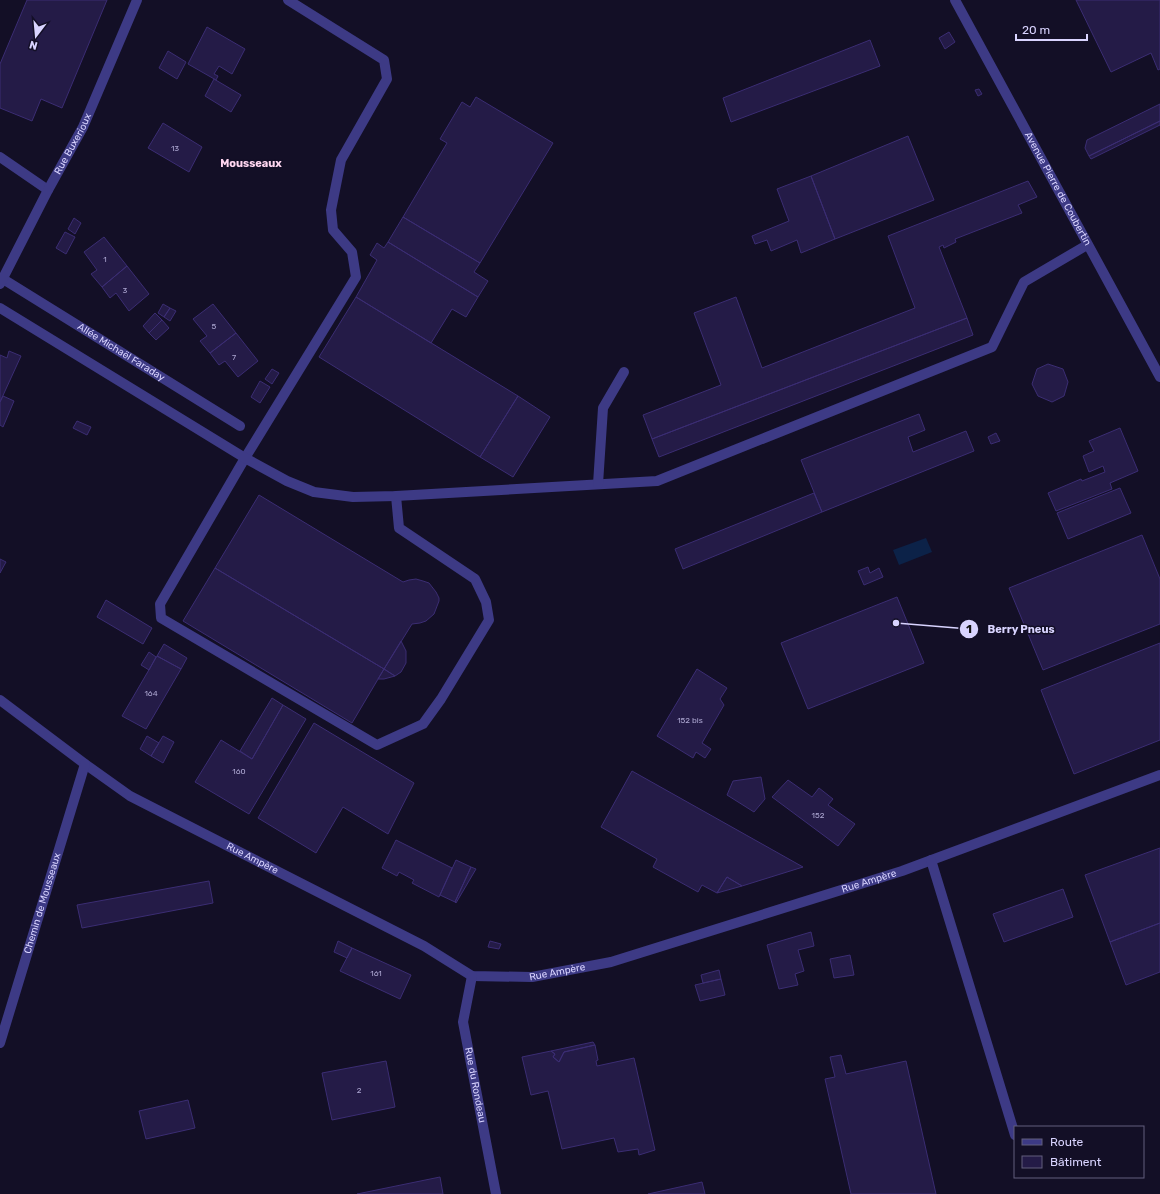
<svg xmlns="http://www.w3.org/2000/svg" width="1160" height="1194" viewBox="0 0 1160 1194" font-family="Rubik,sans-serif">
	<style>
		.water { fill: #0c2248 }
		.building { fill: #241b47; stroke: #3b2d73 }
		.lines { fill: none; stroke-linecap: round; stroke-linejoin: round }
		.minor { stroke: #3d3a85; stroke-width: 10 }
		.labels { text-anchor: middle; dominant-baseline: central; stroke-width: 3; stroke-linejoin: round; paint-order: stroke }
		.number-label { font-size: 8px; fill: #aca6d1 }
		.street-label { font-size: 10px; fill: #d9d4ff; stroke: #130f26 }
		.neighbourhood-label { font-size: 11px; font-weight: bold; fill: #ffd6f0; stroke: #130f26 }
		.leader { fill: none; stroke: #d9d4ff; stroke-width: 1.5 }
		.callout-dot { fill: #d9d4ff; stroke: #130f26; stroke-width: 1.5 }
		.mark-label { font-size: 12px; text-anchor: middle; font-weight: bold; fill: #111 }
		.callout-label { font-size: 11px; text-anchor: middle; font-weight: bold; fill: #d9d4ff; stroke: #130f26; stroke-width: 3; stroke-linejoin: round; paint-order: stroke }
	</style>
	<rect width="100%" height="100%" fill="#130f26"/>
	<!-- water -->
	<path class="water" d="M 926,538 L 932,552 L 899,565 L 893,550 Z"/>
	<!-- building -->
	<path class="building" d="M 27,0 L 107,0 L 62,108 L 41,99 L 32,121 L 0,108 L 0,64 Z
		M 1076,0 L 1160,0 L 1160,69 L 1158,70 L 1151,53 L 1111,72 Z
		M 207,27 L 245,49 L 232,74 L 219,66 L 214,74 L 218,76 L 216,80 L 188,64 Z
		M 949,32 L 955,42 L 945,49 L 939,38 Z
		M 870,40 L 880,66 L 731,122 L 723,98 Z
		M 168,51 L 186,62 L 177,79 L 159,68 Z
		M 214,79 L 241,95 L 231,112 L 205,96 Z
		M 979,89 L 982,94 L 978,96 L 975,90 Z
		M 476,97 L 553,143 L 480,263 L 403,217 L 447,143 L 440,139 L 462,102 L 470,107 Z
		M 1160,104 L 1160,121 L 1089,156 L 1085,148 L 1087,140 Z
		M 1160,121 L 1160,125 L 1091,159 L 1089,156 Z
		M 163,123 L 202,147 L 189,172 L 148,148 Z
		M 908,136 L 934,200 L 835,239 L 811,176 Z
		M 811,176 L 835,239 L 801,253 L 797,240 L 771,251 L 767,240 L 755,244 L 752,236 L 789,221 L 777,189 Z
		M 1028,181 L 1037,197 L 1018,205 L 1022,213 L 955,239 L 956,242 L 944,248 L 943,245 L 939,247 L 967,318 L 652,439 L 643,415 L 721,385 L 694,313 L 736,297 L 762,368 L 915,308 L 888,236 Z
		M 403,217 L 480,263 L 474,272 L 488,281 L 478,297 L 388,242 Z
		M 74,218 L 81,223 L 75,234 L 68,229 Z
		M 65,232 L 75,237 L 66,254 L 56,248 Z
		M 104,237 L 127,266 L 102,287 L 91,274 L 97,270 L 84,252 Z
		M 388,242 L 478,297 L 466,317 L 452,309 L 431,343 L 356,297 L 377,260 L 370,255 L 377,243 L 384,248 Z
		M 127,266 L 149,294 L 129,311 L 116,293 L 110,298 L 102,287 Z
		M 356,297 L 518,396 L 480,457 L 319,357 Z
		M 163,304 L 170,308 L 164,317 L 158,313 Z
		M 213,304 L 236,333 L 210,353 L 200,341 L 207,336 L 193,319 Z
		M 170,308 L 176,311 L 170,321 L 164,317 Z
		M 155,313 L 162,320 L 149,333 L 143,326 Z
		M 967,318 L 973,335 L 659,457 L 652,439 Z
		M 162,320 L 169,328 L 156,340 L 149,333 Z
		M 236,333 L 258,361 L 238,377 L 225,361 L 219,365 L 210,353 Z
		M 9,351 L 21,356 L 0,402 L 0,355 L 7,358 Z
		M 1048,364 L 1063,369 L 1068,382 L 1064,396 L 1052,402 L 1038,396 L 1032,384 L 1037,369 Z
		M 272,369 L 279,373 L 272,384 L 265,379 Z
		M 260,381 L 270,387 L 260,403 L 251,397 Z
		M 3,396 L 14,401 L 3,427 L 0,425 L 0,402 Z
		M 518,396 L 550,417 L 513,477 L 480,457 Z
		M 919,414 L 925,430 L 908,437 L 913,452 L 966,431 L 974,451 L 822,512 L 801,460 Z
		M 77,421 L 91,427 L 87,435 L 73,428 Z
		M 1120,428 L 1138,471 L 1110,483 L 1112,489 L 1056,511 L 1048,493 L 1081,479 L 1082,481 L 1105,472 L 1103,466 L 1089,472 L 1083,456 L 1094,451 L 1089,441 Z
		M 996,433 L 1000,441 L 991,444 L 988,437 Z
		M 1120,488 L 1131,513 L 1068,539 L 1057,513 Z
		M 814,493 L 822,512 L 683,569 L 675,549 Z
		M 259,495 L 403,582 L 409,580 L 416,579 L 423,581 L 429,583 L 436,592 L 439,598 L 439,601 L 434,614 L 426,621 L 420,623 L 412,624 L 384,669 L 215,568 Z
		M 1142,535 L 1160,579 L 1160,624 L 1043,670 L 1009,588 Z
		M 0,559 L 6,562 L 0,573 Z
		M 868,567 L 870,573 L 879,568 L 883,577 L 864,585 L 858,571 Z
		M 215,568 L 384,669 L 352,723 L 183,621 Z
		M 897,597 L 924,663 L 808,709 L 781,643 Z
		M 106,600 L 152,628 L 143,644 L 97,617 Z
		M 401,641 L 406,651 L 406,663 L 401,672 L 395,676 L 384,669 Z
		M 1160,643 L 1160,740 L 1074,774 L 1041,690 Z
		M 164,644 L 187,658 L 181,669 L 157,656 Z
		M 149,652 L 156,657 L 149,670 L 141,665 Z
		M 157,656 L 181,669 L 146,729 L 122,716 Z
		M 384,669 L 395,676 L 384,679 L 378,679 Z
		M 697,669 L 727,688 L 720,699 L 724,705 L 702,743 L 711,749 L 705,758 L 696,752 L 693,758 L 657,736 Z
		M 272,698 L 283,705 L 252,759 L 240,751 Z
		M 283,705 L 306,719 L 249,814 L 195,782 L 221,740 L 252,759 Z
		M 314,723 L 414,783 L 388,834 L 343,807 L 316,853 L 258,818 Z
		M 147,736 L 159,743 L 151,756 L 140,749 Z
		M 163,736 L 174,742 L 163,763 L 151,756 Z
		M 632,771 L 803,867 L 742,886 L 727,877 L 717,893 L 702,885 L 698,892 L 653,867 L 657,859 L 601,827 Z
		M 761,777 L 765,799 L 754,812 L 727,795 L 733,781 Z
		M 788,780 L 812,797 L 819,788 L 833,799 L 828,805 L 855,824 L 838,846 L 772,797 Z
		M 396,840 L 452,868 L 439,897 L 412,883 L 414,880 L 399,872 L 397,876 L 382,868 Z
		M 1160,848 L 1160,923 L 1110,942 L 1085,875 Z
		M 456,860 L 471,867 L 455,902 L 440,895 Z
		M 471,867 L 476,869 L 456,903 L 455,902 Z
		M 727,877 L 742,886 L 717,893 Z
		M 209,881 L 213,903 L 82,928 L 77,905 Z
		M 1063,889 L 1073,917 L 1004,942 L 993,914 Z
		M 1160,923 L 1160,972 L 1126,985 L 1110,942 Z
		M 811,932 L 814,946 L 798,950 L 804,971 L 795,974 L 798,985 L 779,989 L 767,945 Z
		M 338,941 L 352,948 L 347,958 L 334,952 Z
		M 490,941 L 501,944 L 499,949 L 488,947 Z
		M 352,948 L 411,975 L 400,999 L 340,971 Z
		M 850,955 L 854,975 L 834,978 L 830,959 Z
		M 719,970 L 721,979 L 703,983 L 701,975 Z
		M 721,979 L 725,995 L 700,1001 L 695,985 Z
		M 593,1042 L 595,1045 L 564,1052 L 559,1062 L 553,1057 L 555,1054 L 551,1051 Z
		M 595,1045 L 598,1060 L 596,1061 L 597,1066 L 634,1058 L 655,1150 L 639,1155 L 638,1149 L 618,1152 L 614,1138 L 562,1149 L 548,1091 L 531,1095 L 522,1057 L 551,1051 L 555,1054 L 553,1057 L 559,1062 L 564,1052 Z
		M 841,1055 L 846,1074 L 906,1061 L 936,1194 L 851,1194 L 825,1079 L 835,1077 L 830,1057 Z
		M 386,1061 L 395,1107 L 332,1120 L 322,1073 Z
		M 188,1100 L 195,1128 L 146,1139 L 139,1111 Z
		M 440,1177 L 443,1194 L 357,1194 Z
		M 702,1182 L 705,1194 L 648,1194 Z"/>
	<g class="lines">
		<!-- minor -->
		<g class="minor">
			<path d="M 288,0 L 384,60 L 387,79 L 341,160 L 331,210 L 333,230 L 352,252 L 356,277 L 245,458 L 160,604 L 161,618 L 377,745 L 423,724 L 441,699 L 489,620 L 486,602 L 475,579 L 399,528 L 396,496"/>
			<path id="s1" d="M 955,0 L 1160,377"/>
			<path d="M 0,157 L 48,190"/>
			<path id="s2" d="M 3,279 L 240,426"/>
			<path id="s3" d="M 0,284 L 48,190 L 83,127 L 137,0"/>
			<path d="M 0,308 L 245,458 L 287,481 L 314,492 L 353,497 L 396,496 L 657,481 L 992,347 L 1024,282 L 1087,245"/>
			<path d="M 598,484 L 603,408 L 624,372"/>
			<path id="s4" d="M 0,700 L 85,764 L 130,796 L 424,946 L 472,976 L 532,977 L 611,962 L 902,871 L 1160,775"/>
			<path d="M 931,860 L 1015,1135"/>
			<path id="s5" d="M 472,976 L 463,1022 L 496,1194"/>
			<path id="s6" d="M 0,1043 L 85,764"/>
		</g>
	</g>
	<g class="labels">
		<!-- number labels -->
		<g class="number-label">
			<text x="175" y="148">13</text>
			<text x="105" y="259">1</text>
			<text x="125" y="290">3</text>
			<text x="214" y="326">5</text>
			<text x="234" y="357">7</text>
			<text x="151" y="693">164</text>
			<text x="690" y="720">152 bis</text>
			<text x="239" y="771">160</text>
			<text x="818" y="815">152</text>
			<text x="376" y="973">161</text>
			<text x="359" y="1090">2</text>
		</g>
		<!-- street labels -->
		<g class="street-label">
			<text stroke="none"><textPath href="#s3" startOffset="158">Rue Buxerioux</textPath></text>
			<text stroke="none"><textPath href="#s1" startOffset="215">Avenue Pierre de Coubertin</textPath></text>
			<text stroke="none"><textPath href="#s2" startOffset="139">Allée Michaël Faraday</textPath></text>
			<text stroke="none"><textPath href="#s4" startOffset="299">Rue Ampère</textPath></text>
			<text stroke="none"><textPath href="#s4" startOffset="959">Rue Ampère</textPath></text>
			<text stroke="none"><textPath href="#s6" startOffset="146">Chemin de Mousseaux</textPath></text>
			<text stroke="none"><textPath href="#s4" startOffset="634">Rue Ampère</textPath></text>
			<text stroke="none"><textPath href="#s5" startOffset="111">Rue du Rondeau</textPath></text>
		</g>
		<!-- neighbourhood labels -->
		<g class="neighbourhood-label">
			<text x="251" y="163">Mousseaux</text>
		</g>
	</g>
	<!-- callouts -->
	<path class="leader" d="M896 623L969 629"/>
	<g class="callout-dot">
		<circle cx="896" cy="623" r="4"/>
		<circle cx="969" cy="629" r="10"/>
	</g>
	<g class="mark-label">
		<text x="969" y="633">1</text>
	</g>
	<g class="callout-label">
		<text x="1021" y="633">Berry Pneus</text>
	</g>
	<!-- legend -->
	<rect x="1014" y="1126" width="130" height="52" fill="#130f26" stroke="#625e7d"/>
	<rect x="1022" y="1139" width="20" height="6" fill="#3d3a85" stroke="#625e7d"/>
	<text x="1050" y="1146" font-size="12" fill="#d9d4ff">Route</text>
	<rect x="1022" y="1156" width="20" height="12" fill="#241b47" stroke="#625e7d"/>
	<text x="1050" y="1166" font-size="12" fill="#d9d4ff">Bâtiment</text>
	<!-- north arrow -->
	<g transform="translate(36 36) rotate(196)" stroke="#130f26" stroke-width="3" paint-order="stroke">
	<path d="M0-3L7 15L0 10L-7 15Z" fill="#d9d4ff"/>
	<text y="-6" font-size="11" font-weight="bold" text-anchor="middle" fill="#d9d4ff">N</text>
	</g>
	<!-- scale -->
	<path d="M1016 34v6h71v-6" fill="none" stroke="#d9d4ff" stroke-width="2"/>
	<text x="1022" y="34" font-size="12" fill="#d9d4ff" stroke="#130f26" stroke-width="3" paint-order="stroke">20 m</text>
</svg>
